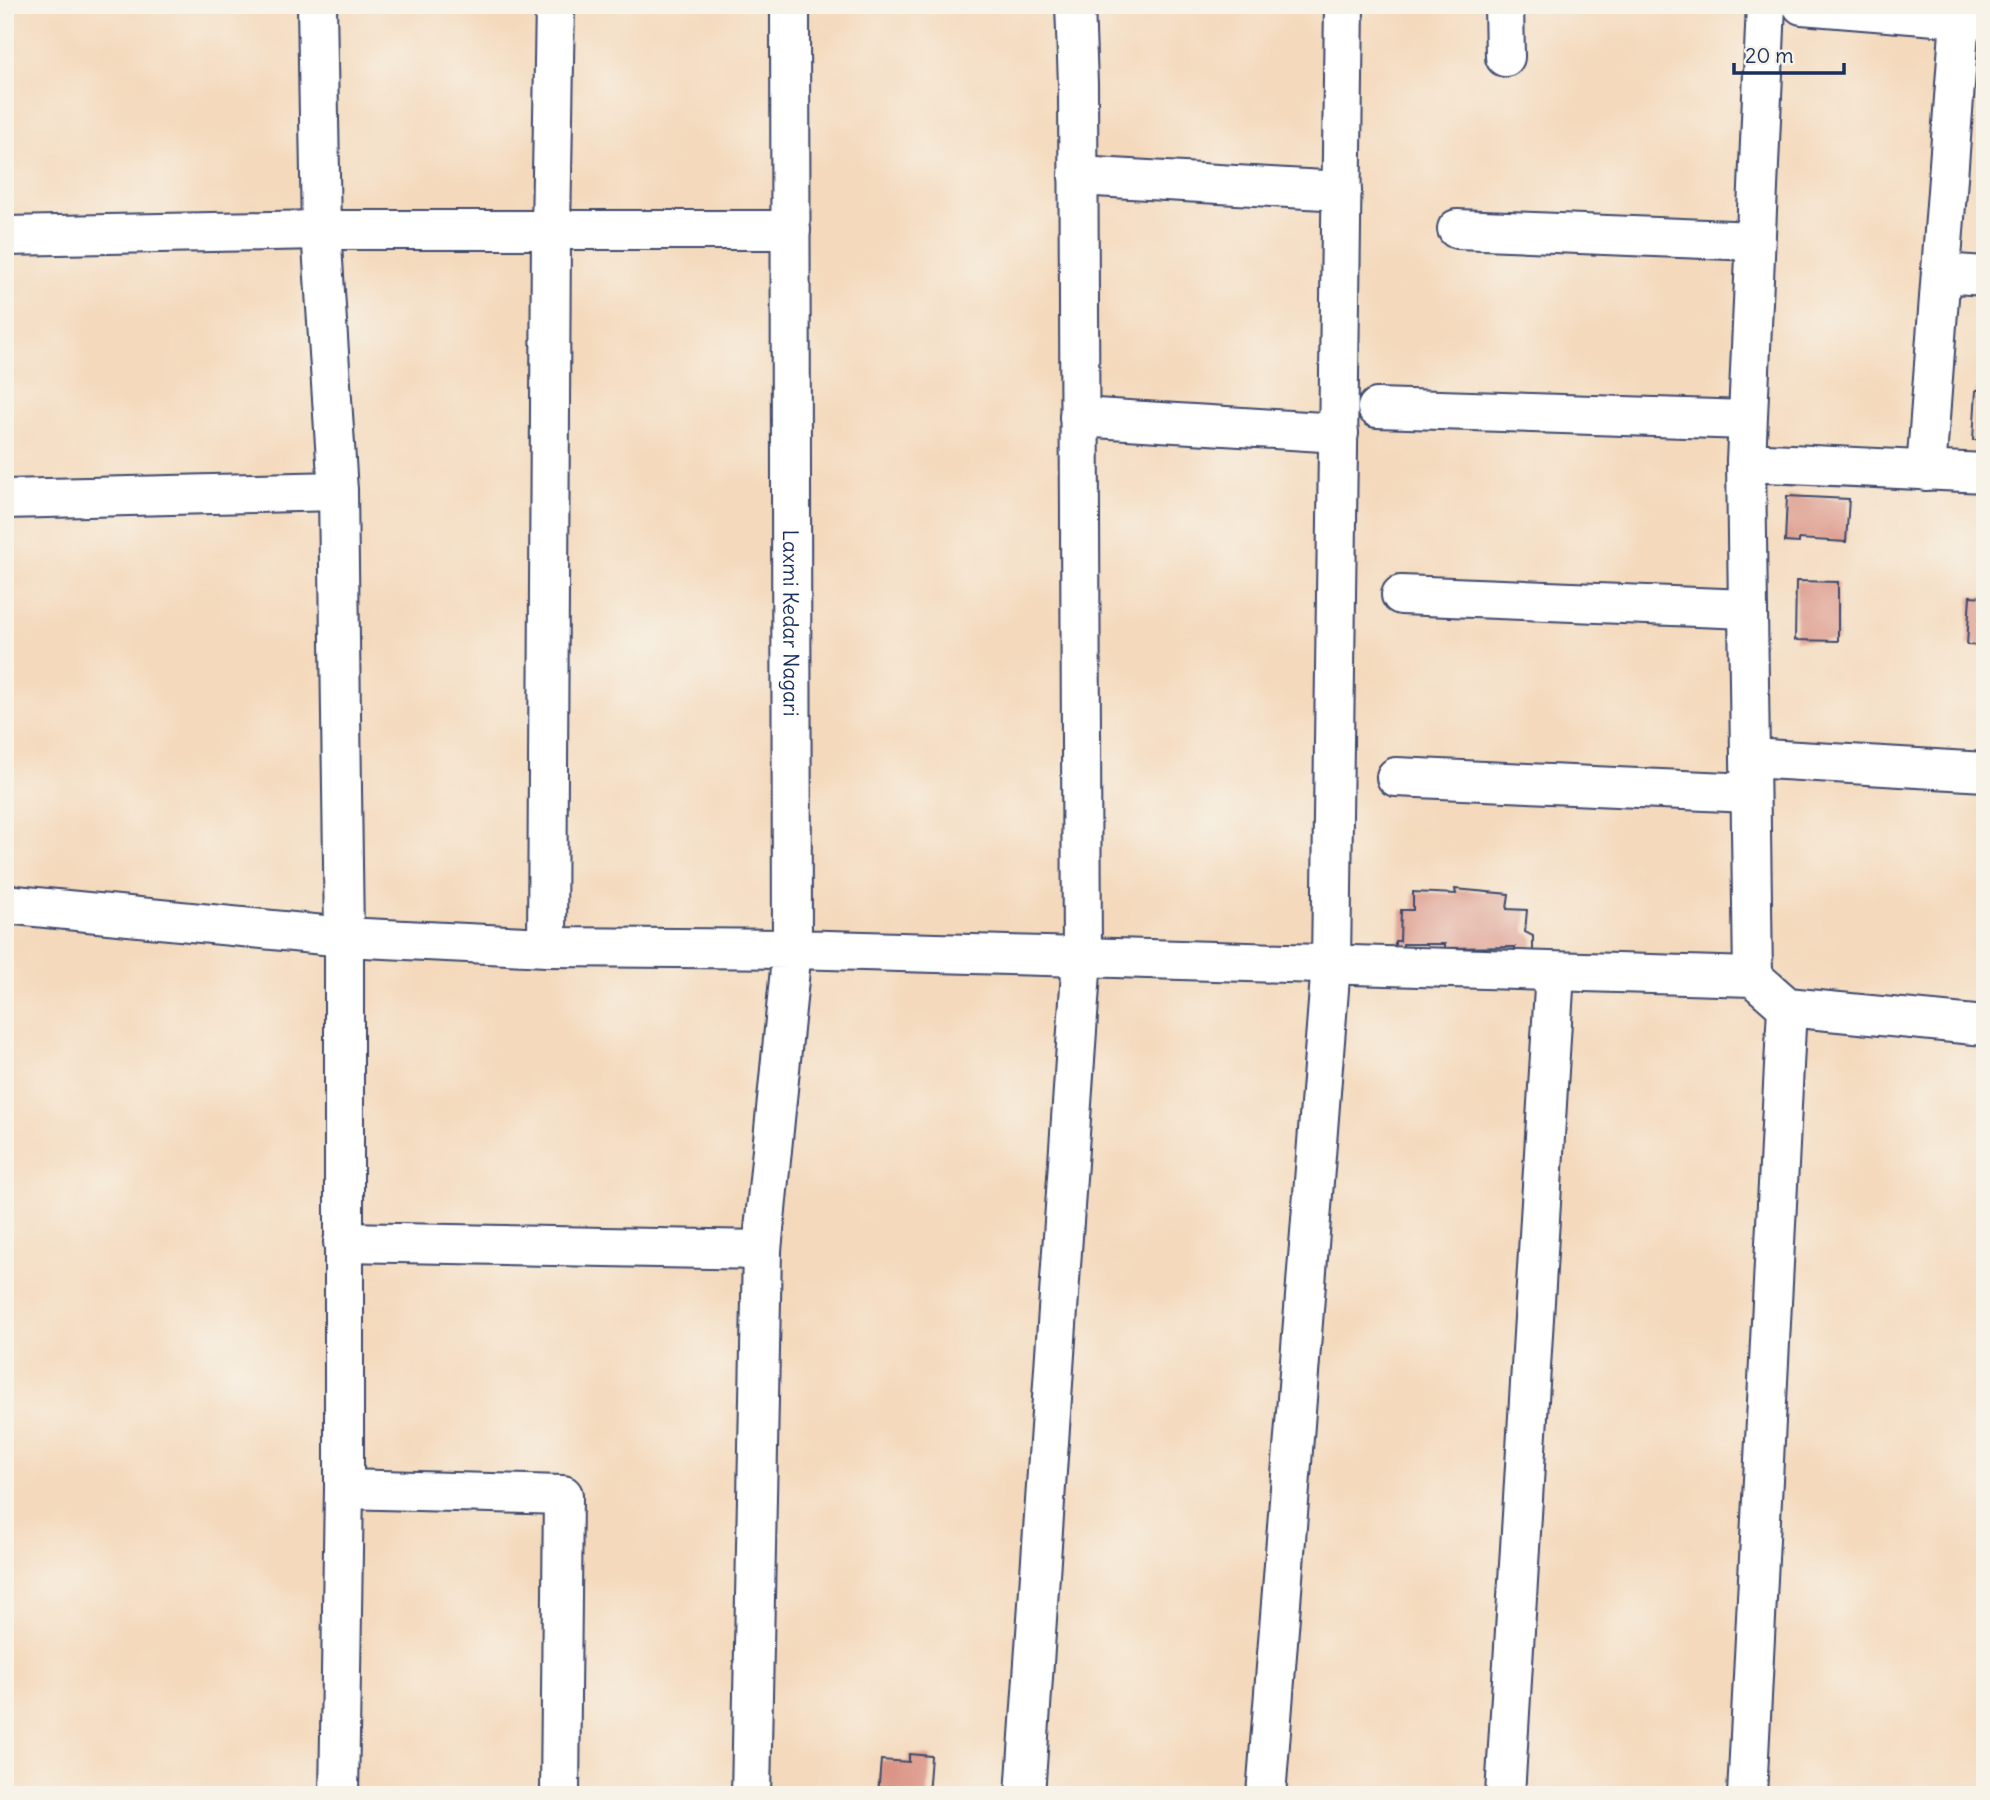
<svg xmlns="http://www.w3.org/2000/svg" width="1990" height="1800" viewBox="0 0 1990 1800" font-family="Delius,sans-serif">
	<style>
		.building { fill: #d98f80 }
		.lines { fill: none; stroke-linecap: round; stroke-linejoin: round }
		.minor-casing { stroke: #3c486c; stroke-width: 42 }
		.minor { stroke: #fff; stroke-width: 38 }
		.labels { text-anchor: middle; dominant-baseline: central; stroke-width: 7; stroke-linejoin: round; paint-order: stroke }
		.street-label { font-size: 21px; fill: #1b2f5e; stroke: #f7f3e8 }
	</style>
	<rect width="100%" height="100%" fill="#f7f3e8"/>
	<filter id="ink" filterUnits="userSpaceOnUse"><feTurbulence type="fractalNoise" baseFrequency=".0143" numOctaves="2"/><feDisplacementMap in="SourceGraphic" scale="14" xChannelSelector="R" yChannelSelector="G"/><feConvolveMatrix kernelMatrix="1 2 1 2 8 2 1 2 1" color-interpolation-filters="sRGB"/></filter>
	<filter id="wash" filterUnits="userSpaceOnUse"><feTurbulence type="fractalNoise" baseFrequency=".00686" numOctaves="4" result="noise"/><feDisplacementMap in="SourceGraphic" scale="28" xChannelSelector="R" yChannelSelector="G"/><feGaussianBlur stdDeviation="1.57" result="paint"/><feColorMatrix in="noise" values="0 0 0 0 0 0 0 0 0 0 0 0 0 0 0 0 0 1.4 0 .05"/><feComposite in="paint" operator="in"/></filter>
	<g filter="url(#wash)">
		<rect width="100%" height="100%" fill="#f4d9bc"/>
		<g id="blocks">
			<!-- building -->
			<path class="building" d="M 1976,390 L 1985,390 L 1985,440 L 1973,440 Z
				M 1787,496 L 1849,499 L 1846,542 L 1799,539 L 1799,543 L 1785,542 Z
				M 1796,581 L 1838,582 L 1838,641 L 1795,640 Z
				M 1970,596 L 1985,597 L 1985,646 L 1967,645 Z
				M 1455,889 L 1509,894 L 1507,909 L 1527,910 L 1525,932 L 1533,936 L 1533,960 L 1515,960 L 1515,947 L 1447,948 L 1447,954 L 1445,954 L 1445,944 L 1403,944 L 1402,956 L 1395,955 L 1395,941 L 1400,941 L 1401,910 L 1413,910 L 1413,892 L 1456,894 Z
				M 909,1754 L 931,1756 L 928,1795 L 878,1795 L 881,1760 L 909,1762 Z"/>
		</g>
	</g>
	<g filter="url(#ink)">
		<use href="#blocks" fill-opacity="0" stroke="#3c486c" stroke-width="2"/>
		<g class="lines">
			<!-- minor casing -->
			<g class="minor-casing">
				<g id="minor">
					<path d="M 317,5 L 321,230 L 338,491 L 344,937 L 344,1489 L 339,1795"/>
					<path id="s1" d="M 790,5 L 792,949 L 1082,957 L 1078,84 L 1075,5"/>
					<path d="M 1504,5 L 1505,57"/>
					<path d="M 1802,5 L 1985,20"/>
					<path d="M 1078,176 L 1342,191"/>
					<path d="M 1457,229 L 1755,241"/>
					<path d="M 5,236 L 321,230 L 791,230"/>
					<path d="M 1941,273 L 1985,276"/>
					<path d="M 1377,408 L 1747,420"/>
					<path d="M 1079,417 L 1339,433"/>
					<path d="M 1746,462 L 1766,5"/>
					<path d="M 1926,471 L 1960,18"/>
					<path d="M 5,499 L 338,491"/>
					<path d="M 1401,595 L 1747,609"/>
					<path d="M 1750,758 L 1985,772"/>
					<path d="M 1396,777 L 1750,793"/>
					<path d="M 5,904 L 344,937 L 547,947 L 551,230 L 555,5"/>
					<path d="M 1753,977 L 1746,462 L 1985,473"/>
					<path d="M 343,1242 L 762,1250 L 792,949 L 547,947"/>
					<path d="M 344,1489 L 563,1495 L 560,1795"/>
					<path d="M 751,1795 L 762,1250"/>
					<path d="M 1025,1795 L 1082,957 L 1753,977 L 1787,1007 L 1985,1026"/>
					<path d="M 1266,1795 L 1331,964 L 1344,5"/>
					<path d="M 1505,1795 L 1555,972"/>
					<path d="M 1747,1795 L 1787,1007"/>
				</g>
			</g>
			<!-- minor -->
			<use href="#minor" class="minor"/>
		</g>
	</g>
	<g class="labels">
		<!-- street labels -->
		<g class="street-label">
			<text stroke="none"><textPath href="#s1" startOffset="618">Laxmi Kedar Nagari</textPath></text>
		</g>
	</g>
	<!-- margin -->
	<rect width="1990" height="1800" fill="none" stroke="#f7f3e8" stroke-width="28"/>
	<!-- scale -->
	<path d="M1734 63v10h110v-10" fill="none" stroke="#1b2f5e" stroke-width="3.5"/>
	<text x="1745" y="63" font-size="21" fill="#1b2f5e" stroke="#f7f3e8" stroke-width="5" paint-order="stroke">20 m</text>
</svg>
